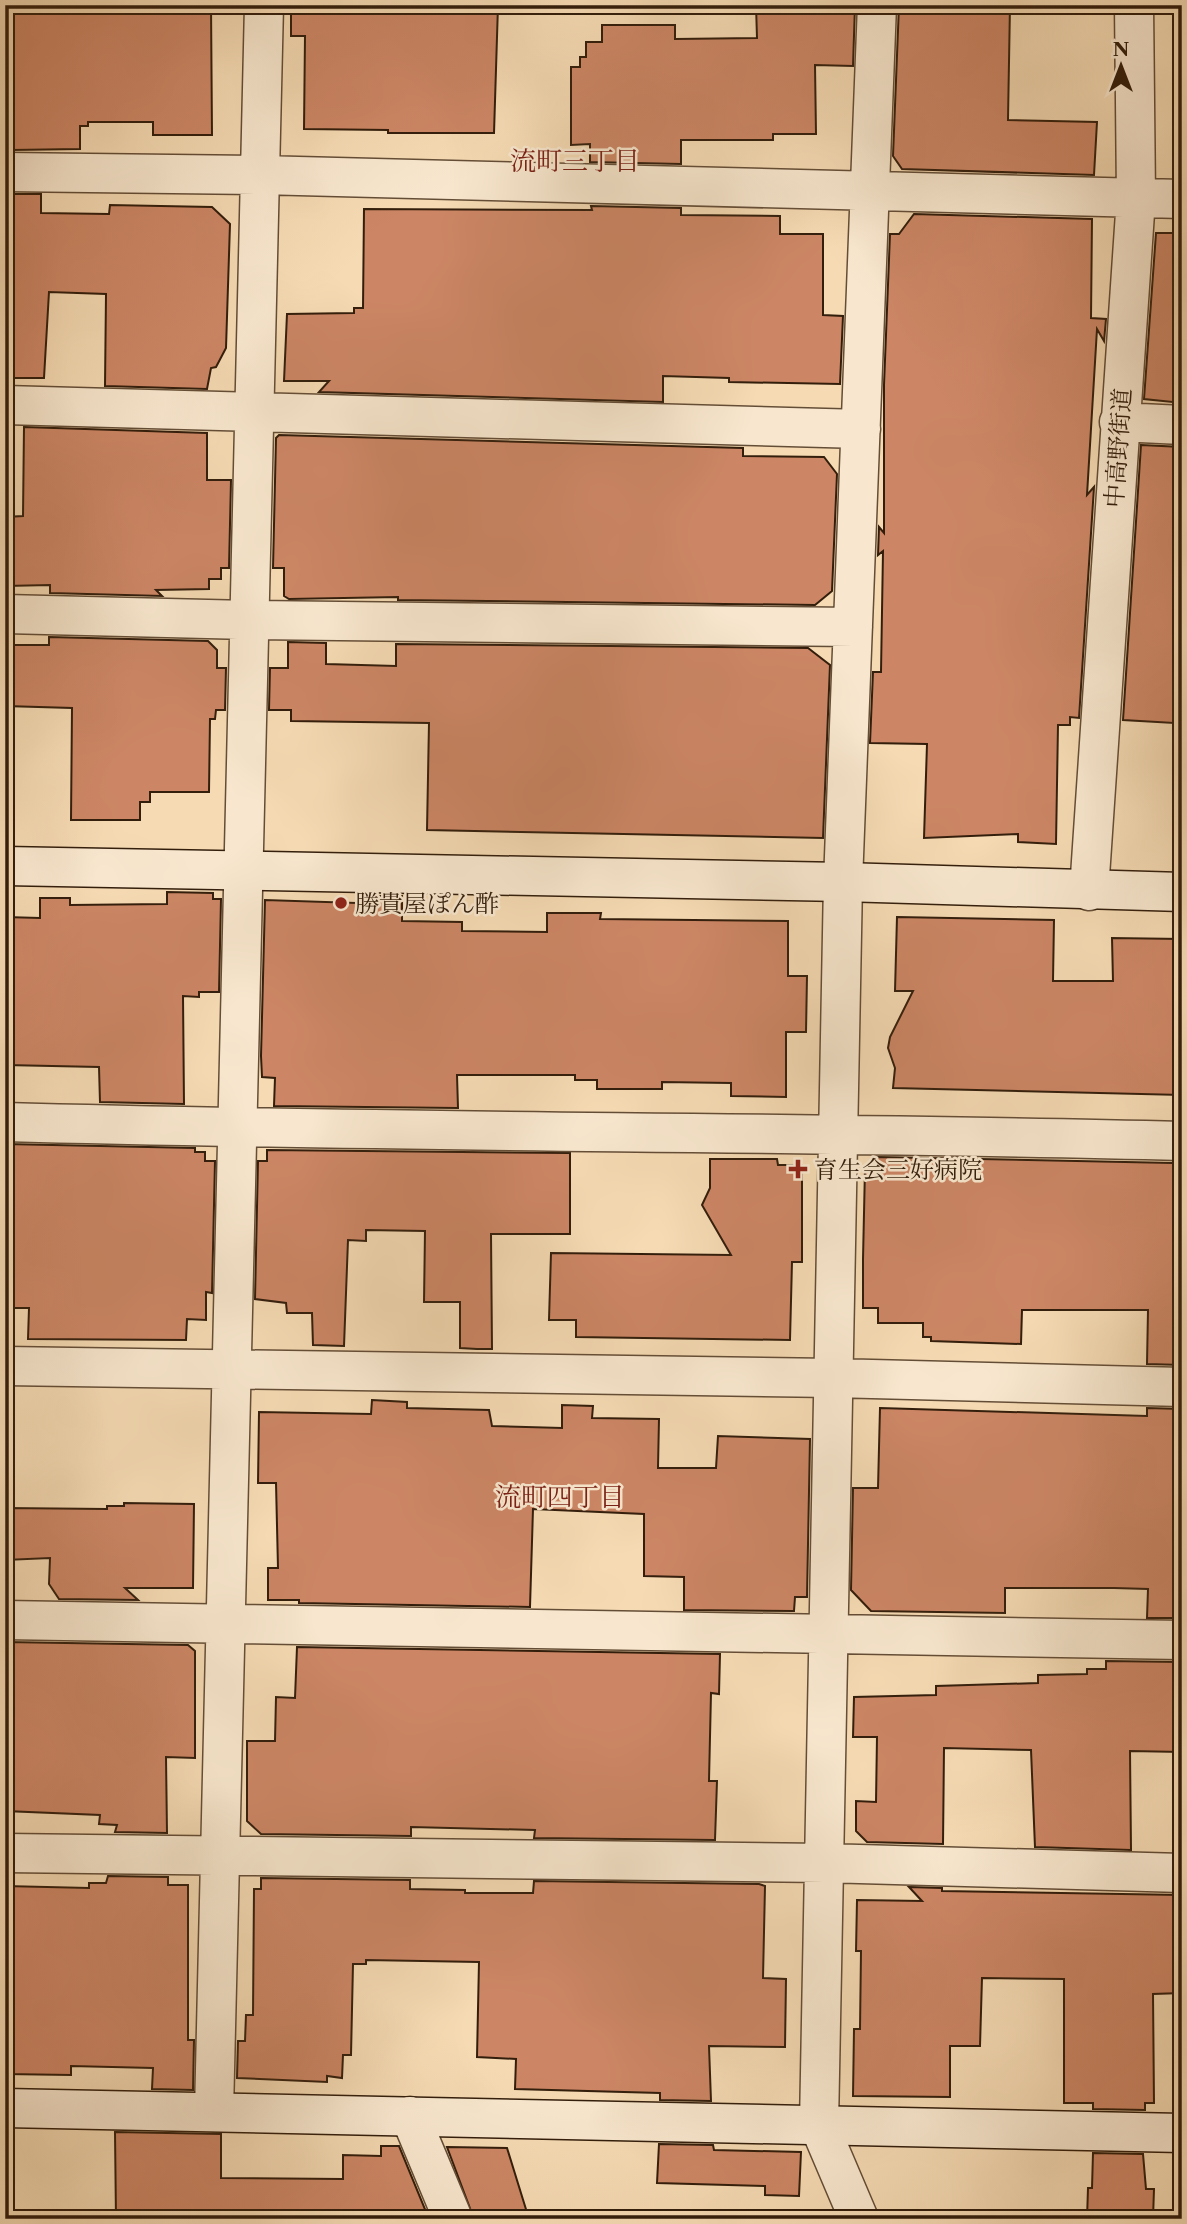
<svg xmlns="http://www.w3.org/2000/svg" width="1187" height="2224" viewBox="0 0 1187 2224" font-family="'Libre Caslon Text','Noto Serif JP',serif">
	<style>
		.building { fill: #cc8665; stroke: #331e0c; stroke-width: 2 }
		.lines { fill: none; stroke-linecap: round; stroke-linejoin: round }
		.street-casing { stroke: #644d36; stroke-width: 41 }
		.secondary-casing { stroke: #331e0c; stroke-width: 41 }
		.street { stroke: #f8e7ce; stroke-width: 38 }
		.secondary { stroke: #f8e7ce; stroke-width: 38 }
		.poi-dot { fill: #8f2418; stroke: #f8e7ce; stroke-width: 2.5 }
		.labels { text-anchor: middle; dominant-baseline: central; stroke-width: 5; stroke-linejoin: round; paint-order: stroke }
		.street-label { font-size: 24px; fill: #331e0c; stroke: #f8e7ce }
		.poi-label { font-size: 24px; fill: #331e0c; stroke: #f8e7ce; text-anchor: start }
		.neighbourhood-label { font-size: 26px; fill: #7a1f14; stroke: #f8e7ce }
	</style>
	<rect width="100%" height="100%" fill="#f5dab3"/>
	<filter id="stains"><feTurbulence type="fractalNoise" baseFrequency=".00286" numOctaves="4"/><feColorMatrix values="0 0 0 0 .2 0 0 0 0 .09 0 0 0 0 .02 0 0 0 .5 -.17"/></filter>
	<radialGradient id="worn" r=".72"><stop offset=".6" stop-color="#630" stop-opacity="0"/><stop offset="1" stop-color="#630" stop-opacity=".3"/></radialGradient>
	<!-- building -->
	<path class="building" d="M 5,5 L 211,5 L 212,135 L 153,135 L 153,122 L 88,122 L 88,126 L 80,126 L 80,149 L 12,150 L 12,131 L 5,131 Z
		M 291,5 L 498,5 L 494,133 L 388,133 L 388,130 L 304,129 L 305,36 L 291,36 Z
		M 756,5 L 855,5 L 853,66 L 815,65 L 816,134 L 773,134 L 773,140 L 681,140 L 681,164 L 590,162 L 590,144 L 571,145 L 571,67 L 580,67 L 580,57 L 586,57 L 586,42 L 602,42 L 602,25 L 675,25 L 675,39 L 757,38 Z
		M 899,5 L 1010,5 L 1008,120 L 1097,122 L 1094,175 L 902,169 L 893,156 Z
		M 12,194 L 41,194 L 41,213 L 109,214 L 110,205 L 212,207 L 230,224 L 226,348 L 216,367 L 211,368 L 207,389 L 105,386 L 106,294 L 49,292 L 44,378 L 5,378 L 5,200 L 12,200 Z
		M 591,206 L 681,208 L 681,215 L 780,216 L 780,234 L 823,234 L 823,315 L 843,316 L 840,384 L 729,382 L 729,378 L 663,376 L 663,402 L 319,392 L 329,381 L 284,381 L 287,314 L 354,313 L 354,308 L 363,308 L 364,209 L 592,210 Z
		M 914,214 L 1092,219 L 1091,318 L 1106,319 L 1104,341 L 1097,329 L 1087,495 L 1094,487 L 1079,718 L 1070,717 L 1070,725 L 1058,725 L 1056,844 L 1018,842 L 1018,834 L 924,838 L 927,744 L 870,743 L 873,672 L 881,672 L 883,551 L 878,555 L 879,527 L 884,533 L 884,385 L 890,234 L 899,234 Z
		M 1156,233 L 1182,233 L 1182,403 L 1144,399 Z
		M 24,427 L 207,433 L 207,480 L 231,480 L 229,568 L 221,568 L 221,579 L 209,579 L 209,589 L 156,590 L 162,596 L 50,593 L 50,585 L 5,586 L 5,517 L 23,516 Z
		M 279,435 L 743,448 L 743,456 L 824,457 L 837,474 L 832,591 L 815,605 L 398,600 L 398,597 L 289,599 L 284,596 L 284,568 L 273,568 L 276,438 Z
		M 1141,445 L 1182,447 L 1182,658 L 1177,658 L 1174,723 L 1123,720 Z
		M 49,637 L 208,641 L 217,650 L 217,668 L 226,668 L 225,710 L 216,710 L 215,719 L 210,719 L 209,792 L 150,792 L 150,802 L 140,802 L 140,820 L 71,820 L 72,708 L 5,706 L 5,645 L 49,645 Z
		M 288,642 L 326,643 L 326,664 L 396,666 L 396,644 L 808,648 L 830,665 L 823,838 L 427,830 L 429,723 L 291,721 L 291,710 L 269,710 L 270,668 L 288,668 Z
		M 167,892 L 213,893 L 213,899 L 221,899 L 219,992 L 199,992 L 199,997 L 183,996 L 184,1104 L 100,1102 L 99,1067 L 5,1065 L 5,917 L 40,918 L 40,898 L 70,898 L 70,905 L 167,904 Z
		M 356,896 L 402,896 L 402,921 L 462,922 L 462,931 L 547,932 L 547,913 L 601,913 L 600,919 L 788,921 L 788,976 L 807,976 L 806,1032 L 786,1032 L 786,1097 L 731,1096 L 731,1083 L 662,1082 L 662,1089 L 597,1089 L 597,1080 L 575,1080 L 575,1075 L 457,1075 L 458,1108 L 274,1106 L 275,1078 L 262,1077 L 261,1056 L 265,900 L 356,903 Z
		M 897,917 L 1054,920 L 1053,981 L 1113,981 L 1112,938 L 1182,939 L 1182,1095 L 893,1088 L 895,1068 L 888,1048 L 890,1037 L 913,991 L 895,991 Z
		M 5,1144 L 195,1148 L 195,1152 L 205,1152 L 205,1161 L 215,1161 L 212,1293 L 206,1292 L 206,1320 L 187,1319 L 186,1340 L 28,1339 L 29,1308 L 5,1308 Z
		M 267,1150 L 570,1153 L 570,1234 L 491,1234 L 492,1349 L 477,1349 L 460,1348 L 460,1302 L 424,1302 L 425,1231 L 366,1230 L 366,1241 L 348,1240 L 344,1346 L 313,1345 L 312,1313 L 287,1313 L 286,1303 L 255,1299 L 258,1161 L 267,1161 Z
		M 877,1157 L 1173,1163 L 1173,1168 L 1182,1168 L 1182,1365 L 1147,1364 L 1148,1310 L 1022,1310 L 1021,1344 L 931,1341 L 931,1337 L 923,1337 L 923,1323 L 878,1323 L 878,1308 L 863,1308 L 863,1259 L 865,1168 Z
		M 710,1159 L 777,1159 L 778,1165 L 802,1165 L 802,1262 L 792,1262 L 790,1340 L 576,1337 L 576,1320 L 549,1320 L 551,1253 L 731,1255 L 702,1205 L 710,1188 Z
		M 372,1400 L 407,1402 L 407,1408 L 489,1410 L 492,1426 L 562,1428 L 562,1405 L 593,1406 L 592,1418 L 659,1419 L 658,1468 L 716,1468 L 718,1436 L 810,1439 L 807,1597 L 795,1597 L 794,1611 L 684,1610 L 684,1577 L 644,1576 L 644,1514 L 533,1509 L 530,1607 L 299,1603 L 299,1600 L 268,1600 L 268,1568 L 278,1568 L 276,1483 L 258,1483 L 259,1412 L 371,1414 Z
		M 880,1408 L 1147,1416 L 1147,1408 L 1182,1409 L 1182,1618 L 1147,1618 L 1148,1589 L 1114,1588 L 1005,1588 L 1005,1613 L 871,1611 L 851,1590 L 853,1488 L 878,1488 Z
		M 124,1503 L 194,1504 L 193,1588 L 125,1588 L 138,1600 L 59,1599 L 49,1584 L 50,1558 L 5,1560 L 5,1508 L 107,1509 L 107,1506 L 124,1506 Z
		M 5,1642 L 188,1645 L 195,1651 L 195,1758 L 166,1757 L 167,1833 L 115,1832 L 117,1825 L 99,1824 L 100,1815 L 5,1811 Z
		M 297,1647 L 720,1654 L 719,1694 L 711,1693 L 709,1781 L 717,1781 L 715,1840 L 534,1838 L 535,1830 L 411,1827 L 411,1836 L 261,1834 L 247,1821 L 247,1741 L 275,1741 L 276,1697 L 295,1698 Z
		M 1106,1661 L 1182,1662 L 1182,1752 L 1130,1751 L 1131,1850 L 1035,1847 L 1031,1750 L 944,1748 L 943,1844 L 867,1842 L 856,1831 L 856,1801 L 876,1802 L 877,1737 L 853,1737 L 854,1697 L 936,1695 L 936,1686 L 1038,1683 L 1038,1675 L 1087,1674 L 1087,1669 L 1106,1669 Z
		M 108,1876 L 168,1877 L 168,1885 L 188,1885 L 188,2040 L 194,2040 L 193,2090 L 152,2089 L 153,2068 L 71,2066 L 71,2075 L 5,2074 L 5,1886 L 89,1888 L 89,1883 L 106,1883 Z
		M 261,1878 L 410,1880 L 410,1889 L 465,1890 L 465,1893 L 533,1893 L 534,1881 L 759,1884 L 765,1886 L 763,1978 L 786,1979 L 785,2047 L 709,2046 L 711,2101 L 660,2100 L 660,2093 L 515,2089 L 516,2059 L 477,2057 L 479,1962 L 366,1960 L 366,1964 L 353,1964 L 351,2055 L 343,2055 L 342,2078 L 327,2076 L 327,2082 L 237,2078 L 238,2041 L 245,2041 L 246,2015 L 253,2015 L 254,1889 L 261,1889 Z
		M 909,1887 L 942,1888 L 942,1891 L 1182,1895 L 1182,1993 L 1153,1994 L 1154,2103 L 1145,2103 L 1145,2110 L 1093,2109 L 1093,2103 L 1064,2103 L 1064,1979 L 982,1978 L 980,2046 L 950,2046 L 950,2097 L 853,2096 L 854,2029 L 860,2029 L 861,1951 L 856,1951 L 857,1900 L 922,1901 Z
		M 115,2132 L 221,2134 L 221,2178 L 343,2179 L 343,2155 L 381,2156 L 381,2146 L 399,2146 L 429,2219 L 116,2219 Z
		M 659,2144 L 713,2145 L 714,2150 L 801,2152 L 799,2196 L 765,2195 L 765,2186 L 657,2183 Z
		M 447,2147 L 507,2148 L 529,2219 L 474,2219 Z
		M 1093,2153 L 1143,2154 L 1146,2189 L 1154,2189 L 1153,2219 L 1087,2219 L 1088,2188 L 1092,2188 Z"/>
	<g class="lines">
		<!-- street casing -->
		<g class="street-casing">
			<path id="street" d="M 5,172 L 260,175 L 1182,199
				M 5,405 L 861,429
				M 1119,422 L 1182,425
				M 5,614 L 248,620 L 853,627
				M 1089,891 L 1136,198 L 1134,5
				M 5,1122 C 397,1133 790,1131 1182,1141
				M 5,1366 L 833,1378 L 1182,1387
				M 5,1620 L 1182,1640
				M 5,1853 L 824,1863 L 1182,1873
				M 214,2112 L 264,5
				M 410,2116 L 453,2219
				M 859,2219 L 819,2125 L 843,882 L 877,5"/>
		</g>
		<!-- secondary casing -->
		<g class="secondary-casing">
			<path id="secondary" d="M 5,866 L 843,882 L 1182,892
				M 5,2108 L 1182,2133"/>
		</g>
		<!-- street -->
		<use href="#street" class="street"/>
		<!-- secondary -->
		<use href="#secondary" class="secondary"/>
	</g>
	<!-- markers -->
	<g class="poi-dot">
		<circle cx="341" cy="903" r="7"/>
		<path d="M794.5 1158.5h7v7h7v7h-7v7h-7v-7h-7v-7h7z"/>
	</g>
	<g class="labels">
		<!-- street labels -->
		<g class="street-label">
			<text transform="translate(1118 448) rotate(-86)">中高野街道</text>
		</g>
		<!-- poi labels -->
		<g class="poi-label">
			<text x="355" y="903">勝貴屋ぽん酢</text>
			<text x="814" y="1169">育生会三好病院</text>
		</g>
		<!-- neighbourhood labels -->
		<g class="neighbourhood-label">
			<text x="575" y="161">流町三丁目</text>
			<text x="560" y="1497">流町四丁目</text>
		</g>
	</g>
	<!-- margin -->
	<rect width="1187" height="2224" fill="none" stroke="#f5dab3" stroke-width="28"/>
	<rect x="7" y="7" width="1173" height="2210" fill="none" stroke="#331e0c" stroke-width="3.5"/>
	<rect x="14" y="14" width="1159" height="2196" fill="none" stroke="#331e0c" stroke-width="2"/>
	<!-- north arrow -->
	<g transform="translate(1121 66)" stroke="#f8e7ce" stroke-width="5" paint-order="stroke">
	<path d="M0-5L12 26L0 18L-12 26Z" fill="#331e0c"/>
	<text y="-10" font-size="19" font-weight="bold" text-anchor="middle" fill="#331e0c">N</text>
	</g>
	<rect width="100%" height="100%" filter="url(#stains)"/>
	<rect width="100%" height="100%" fill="url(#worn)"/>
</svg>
